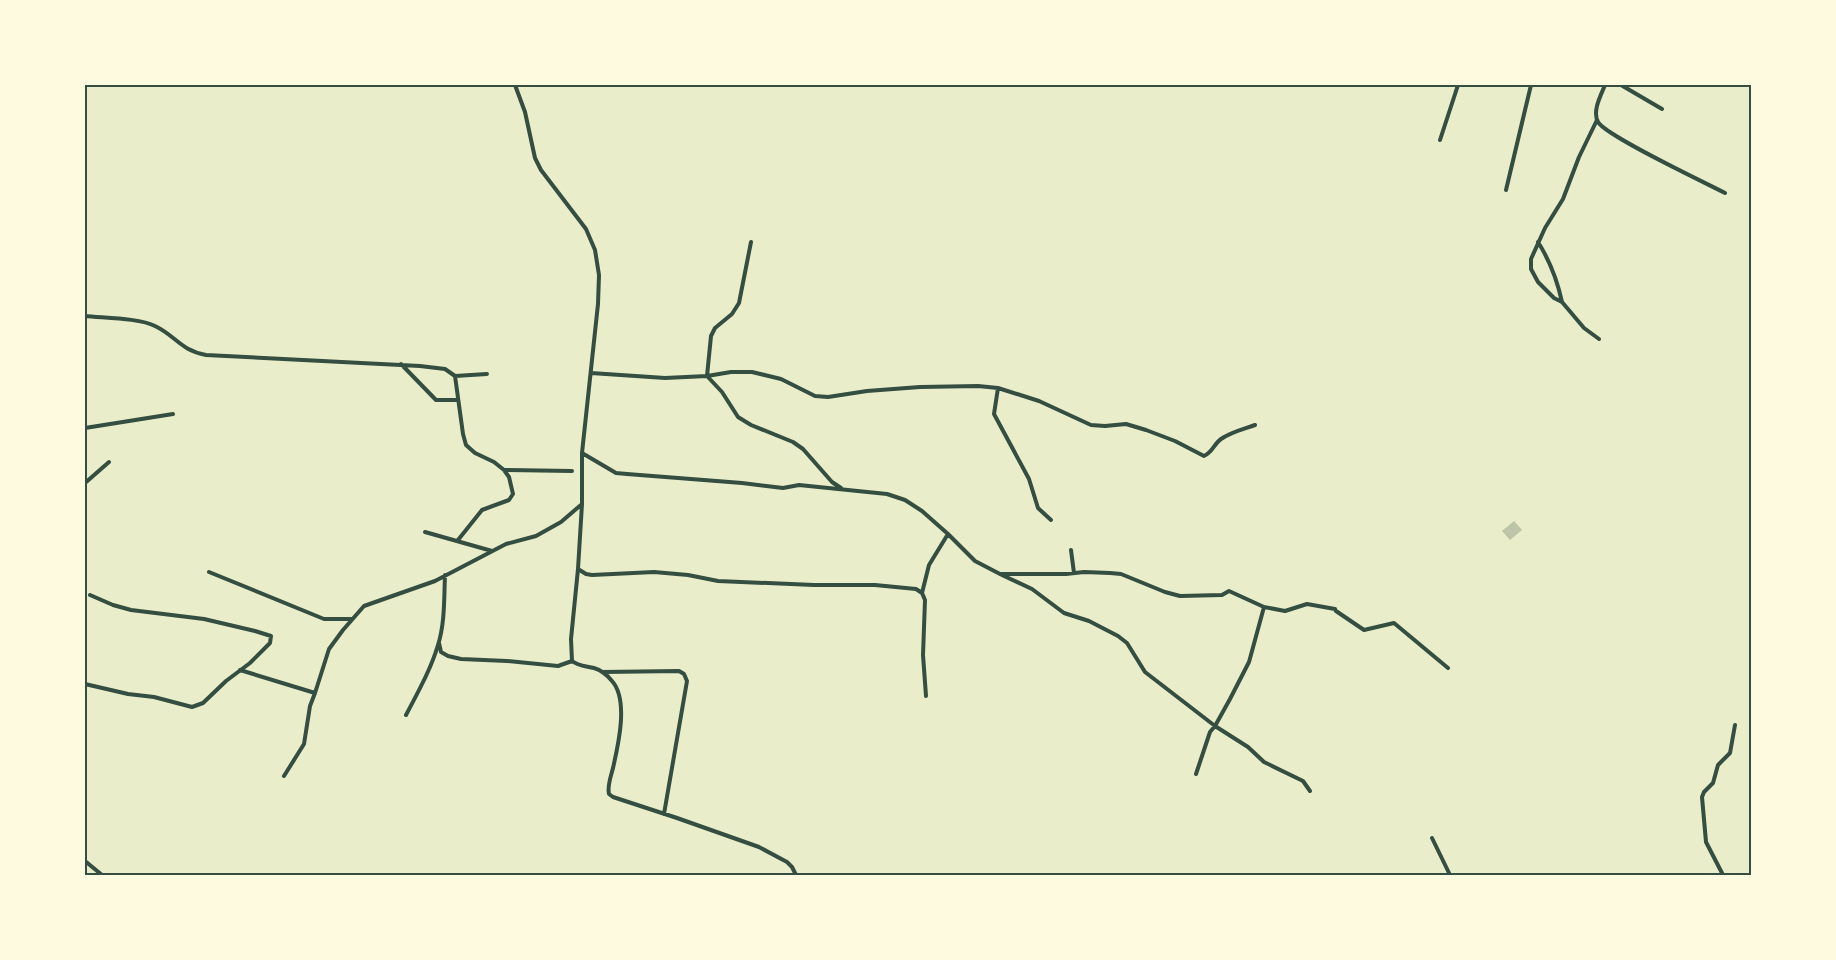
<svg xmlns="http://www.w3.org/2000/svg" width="1836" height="960" viewBox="0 0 1836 960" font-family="Quicksand,sans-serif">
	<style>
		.building { fill: #bcc5a7 }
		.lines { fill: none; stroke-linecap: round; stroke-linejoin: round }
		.minor { stroke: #344e41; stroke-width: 4 }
		.neatline { fill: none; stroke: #344e41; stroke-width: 2 }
	</style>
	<rect width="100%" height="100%" fill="#e9edc9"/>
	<!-- building -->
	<path class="building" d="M 1514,521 L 1522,530 L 1510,540 L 1502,531 Z"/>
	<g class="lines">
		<!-- minor -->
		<path class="minor" d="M 515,85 L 525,112 L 535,158 L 541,170 L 586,229 L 595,250 L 599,275 L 598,304 L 582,453 L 582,504 L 578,569 L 571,639 L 572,661 C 578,666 586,666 594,668 C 601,670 608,676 612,681 C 629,700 618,746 613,768 C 611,776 607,786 609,794 L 613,797 L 677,818 L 759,847 L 787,862 L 792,867 L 796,875
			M 1605,85 C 1601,95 1592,111 1598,122 C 1606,136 1704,182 1725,193
			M 1621,85 L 1662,109
			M 1597,120 L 1579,157 L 1563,199 L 1545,228 L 1531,259 L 1531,269 L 1538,282 L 1554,298 L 1562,302 L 1584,328 L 1599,339
			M 1440,140 L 1458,85
			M 1506,190 L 1531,85
			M 751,242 L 739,303 L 732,314 L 715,328 L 711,336 L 707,376 L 722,392 L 738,417 L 751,425 L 793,442 L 803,449 L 832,482 L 841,488
			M 1538,242 C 1550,261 1557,279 1562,302
			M 85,316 C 103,318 140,318 155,326 C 176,336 180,350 206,355 L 420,366 L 445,369 L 455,376 L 463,434 L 466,445 L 475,453 L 494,462 L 504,470 L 509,477 L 513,494 L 509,500 L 482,510 L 458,540
			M 401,364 L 436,400 L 458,400
			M 591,373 L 665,378 L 707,376 L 731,372 L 752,372 L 781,379 L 815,396 L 828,397 L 867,391 L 920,387 L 978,386 L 998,388 L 1039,401 L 1091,425 L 1105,426 L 1126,424 L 1146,430 L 1175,441 L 1204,456 C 1212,453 1214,444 1221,439 C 1231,432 1244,429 1255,425
			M 455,376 L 487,374
			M 998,388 L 994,414 L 1029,479 L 1038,508 L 1051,520
			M 85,428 L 173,414
			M 582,453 L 616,473 L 627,474 L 742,483 L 783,488 L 799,485 L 887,494 L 905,500 L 922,511 L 948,534 L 975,561 L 1000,574 L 1066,574 L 1084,572 L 1110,573 L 1121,574 L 1165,592 L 1180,596 L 1222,595 L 1229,591 L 1264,607 L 1285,611 L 1307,604 L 1335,609
			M 504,470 L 572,471
			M 85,483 L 109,462
			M 425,532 L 492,551
			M 1071,550 L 1074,573
			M 578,569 L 586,574 L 592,575 L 654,572 L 688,575 L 718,581 L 814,585 L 875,585 L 916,589 L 922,593 L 925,600 L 923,655 L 926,696
			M 209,572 L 324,619 L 352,619
			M 1002,575 L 1032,589 L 1064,613 L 1089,621 L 1118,636 L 1127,643 L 1145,672 L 1215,726 L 1248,747 L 1264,762 L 1303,781 L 1310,791
			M 922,593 L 929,565 L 948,534
			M 1336,611 L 1364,630 L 1394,623 L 1448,668
			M 439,643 L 441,652 L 448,656 L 461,659 L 507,661 L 558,666 L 572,661
			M 240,670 L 315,693
			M 602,672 L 679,671 L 684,674 L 687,681 L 664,814
			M 85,684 L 128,694 L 154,697 L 192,707 L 203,703 L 226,681 L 250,663 L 270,643 L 271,636 L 255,631 L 204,619 L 131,610 L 113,605 L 90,595
			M 406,715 C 418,692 431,669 438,645 C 445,623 444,598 445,575
			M 1196,774 L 1210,732 L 1215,726 L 1230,699 L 1249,662 L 1264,607
			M 284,776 L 304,744 L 310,706 L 315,693 L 329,649 L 343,630 L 364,606 L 435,581 L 506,544 L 536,536 L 561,522 L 582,504
			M 1432,838 L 1450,875
			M 85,861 L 102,875
			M 1723,875 L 1706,842 L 1702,797 L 1704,792 L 1713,783 L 1718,765 L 1730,753 L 1735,725"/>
	</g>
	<!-- border -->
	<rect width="1836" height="960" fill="none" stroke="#fefae0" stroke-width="172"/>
	<rect x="86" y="86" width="1664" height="788" class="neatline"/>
</svg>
